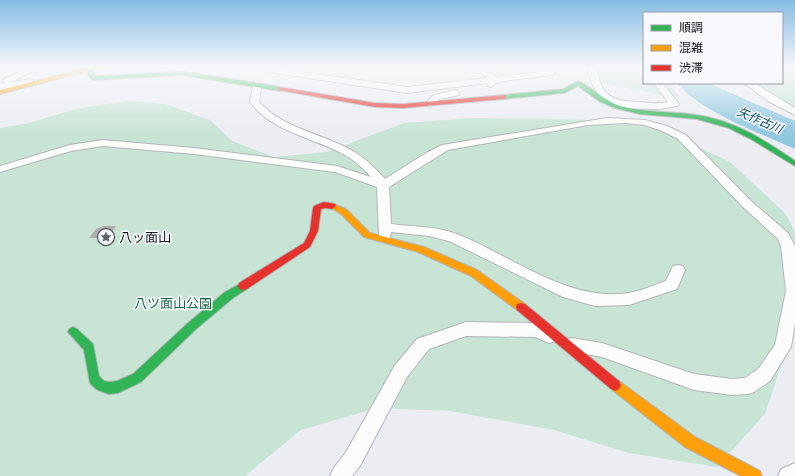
<svg xmlns="http://www.w3.org/2000/svg" width="795" height="476" viewBox="0 0 795 476" font-family="Lato,'Noto Sans JP',sans-serif">
	<style>
		.green { fill: #c7e4d4 }
		.water { fill: #91c8e0 }
		.building { fill: #adadae }
		.lines { fill: none; stroke-linecap: round; stroke-linejoin: round }
		.street-casing { stroke: #b3b5b9; stroke-width: 2 }
		.fast-casing { stroke: #b3b5b9; stroke-width: 2 }
		.slow-casing { stroke: #b3b5b9; stroke-width: 2 }
		.jam-casing { stroke: #b3b5b9; stroke-width: 2 }
		.street { fill: #fcfcfd; fill-rule: evenodd }
		.fast { fill: #30b455; fill-rule: evenodd }
		.slow { fill: #ff9f0a; fill-rule: evenodd }
		.jam { fill: #e5322d; fill-rule: evenodd }
		.labels { text-anchor: middle; dominant-baseline: central; stroke-width: 3; stroke-linejoin: round; paint-order: stroke }
		.far-water-label { font-size: 12px; font-style: italic; fill: #084d63; stroke: #f7f9ff }
		.poi-label { font-size: 13px; fill: #141518; stroke: #f7f9ff; text-anchor: start }
		.park-label { font-size: 13px; fill: #18653f; stroke: #f7f9ff }
	</style>
	<rect width="100%" height="100%" fill="#ebedf2"/>
	<!-- green -->
	<path class="green" d="M 590,67 L 644,67 L 644,83 L 667,83 L 681,98 L 600,83 Z
		M 782,67 L 789,67 L 795,70 L 795,116 L 739,83 L 782,83 Z
		M 127,101 L 165,104 L 210,120 L 232,141 L 274,157 L 327,152 L 404,123 L 471,118 L 600,120 L 654,126 L 730,162 L 785,213 L 795,232 L 795,297 L 780,313 L 790,339 L 765,414 L 717,467 L 629,453 L 554,430 L 450,411 L 377,408 L 301,430 L 245,476 L 0,476 L 0,128 L 29,123 L 75,109 Z"/>
	<!-- water -->
	<path class="water" d="M 677,83 L 708,83 L 795,121 L 795,149 C 760,133 701,112 677,83 Z"/>
	<!-- building -->
	<path class="building" d="M 104,226 L 116,226 L 110,235 L 102,238 L 89,238 L 96,229 Z"/>
	<g class="lines">
		<!-- street casing -->
		<g class="street-casing">
			<path id="street" d="M 31,67 L 42,67 L 9,83 L 30,79 L 33,80 L 33,84 L 0,90 L 0,84 L 6,83 L 3,81 L 4,79 Z
				M 245,67 L 266,67 L 407,87 L 487,78 L 476,67 L 485,67 L 496,77 L 551,71 L 555,73 L 551,75 L 497,82 L 491,87 L 488,86 L 487,83 L 407,93 L 249,69 Z
				M 588,67 L 596,67 C 601,97 612,101 639,102 C 649,103 658,104 668,102 L 654,83 L 662,83 L 679,104 L 677,106 L 660,109 L 613,108 L 613,104 C 597,98 590,83 588,67 Z
				M 257,83 L 261,86 L 259,102 C 284,129 321,133 353,151 C 366,159 375,168 385,179 L 426,153 L 442,145 L 607,118 L 645,120 L 667,126 L 686,135 L 752,202 L 788,233 L 795,246 L 795,323 L 791,347 L 770,381 L 754,392 L 748,394 L 732,395 L 694,390 L 602,357 L 565,350 L 563,345 L 565,340 L 571,338 L 602,343 L 694,374 L 732,379 L 745,378 L 758,369 L 775,345 L 786,291 L 781,246 L 778,239 L 744,208 L 678,139 L 660,130 L 644,125 L 626,123 L 588,125 L 448,150 L 389,187 L 391,224 C 413,227 436,226 457,234 C 510,255 569,303 629,293 C 641,291 654,285 666,281 L 673,266 L 678,265 L 683,266 L 685,270 L 677,289 L 629,305 L 595,306 L 563,297 L 449,241 L 429,236 L 391,232 L 390,238 L 380,238 L 379,235 L 377,187 L 335,172 L 194,154 L 103,146 L 71,151 L 0,172 L 0,166 L 70,145 L 103,140 L 194,148 L 337,166 L 371,177 C 363,168 355,161 345,155 C 313,137 273,133 250,102 L 253,86 Z
				M 744,83 L 754,83 L 795,108 L 795,115 L 768,101 Z
				M 456,90 L 460,93 L 459,95 L 440,99 L 430,107 L 425,104 L 434,95 Z
				M 466,322 L 536,323 L 555,331 L 557,336 L 555,341 L 549,343 L 535,337 L 466,336 L 429,349 L 407,377 L 360,466 L 352,476 L 330,476 L 333,469 L 346,452 L 395,365 L 417,339 Z
				M 795,463 L 795,476 L 778,476 L 781,469 Z"/>
		</g>
		<!-- fast casing -->
		<g class="fast-casing">
			<path id="fast" d="M 90,67 L 93,69 L 95,76 L 181,71 L 280,87 L 283,89 L 280,91 L 181,75 L 93,80 L 90,78 L 87,69 Z
				M 578,81 C 593,87 604,101 620,106 C 644,113 671,111 696,115 C 734,120 764,140 795,161 L 795,166 L 751,139 L 729,128 L 697,119 L 640,114 L 615,108 L 599,101 L 578,86 L 564,93 L 504,99 L 501,97 L 504,95 L 563,89 Z
				M 243,282 L 247,283 L 248,286 L 247,289 L 233,298 L 196,329 L 141,382 L 118,393 L 109,394 L 100,391 L 96,389 L 90,383 L 84,350 L 68,332 L 69,329 L 73,327 L 77,329 L 93,344 L 99,376 L 104,381 L 109,382 L 117,381 L 133,374 L 188,323 L 225,292 Z"/>
		</g>
		<!-- slow casing -->
		<g class="slow-casing">
			<path id="slow" d="M 92,67 L 102,67 L 0,94 L 0,90 Z
				M 332,203 L 347,210 L 370,233 L 424,247 L 477,270 L 525,304 L 526,307 L 525,310 L 521,311 L 517,310 L 471,276 L 418,252 L 364,237 L 341,214 L 328,206 L 329,204 Z
				M 615,379 L 619,381 L 695,437 L 760,471 L 762,476 L 741,476 L 685,447 L 611,389 L 609,385 L 611,381 Z"/>
		</g>
		<!-- jam casing -->
		<g class="jam-casing">
			<path id="jam" d="M 280,87 L 375,103 L 403,104 L 504,95 L 507,97 L 504,99 L 403,108 L 375,107 L 278,90 L 277,89 Z
				M 324,202 L 335,204 L 336,206 L 332,209 L 325,208 L 321,209 L 318,231 L 310,247 L 247,289 L 243,290 L 239,289 L 238,286 L 239,283 L 304,243 L 310,231 L 313,208 L 314,206 Z
				M 521,303 L 525,304 L 619,381 L 621,385 L 619,389 L 615,391 L 611,389 L 517,310 L 516,307 L 517,304 Z"/>
		</g>
		<!-- street -->
		<use href="#street" class="street"/>
		<!-- fast -->
		<use href="#fast" class="fast"/>
		<!-- slow -->
		<use href="#slow" class="slow"/>
		<!-- jam -->
		<use href="#jam" class="jam"/>
	</g>
	<!-- sky -->
	<linearGradient id="sky" x2="0" y2="1"><stop stop-color="#85bce5"/><stop offset="0.5" stop-color="#f6f7f9"/><stop offset="1" stop-color="#f6f7f9" stop-opacity="0"/></linearGradient>
	<rect width="795" height="134" fill="url(#sky)"/>
	<!-- icons -->
	<defs>
		<g id="sight-ring" transform="scale(0.9)"><circle r="9.5" fill="#f7f9ff" stroke="#5f6164" stroke-width="1.5"/><path d="M0-6L1.8-2.2L6-1.7L2.9 1.2L3.7 5.4L0 3.3L-3.7 5.4L-2.9 1.2L-6-1.7L-1.8-2.2Z" fill="#5f6164"/></g>
	</defs>
	<g fill-rule="evenodd">
		<use href="#sight-ring" x="106" y="237"/>
	</g>
	<g class="labels">
		<!-- far-water labels -->
		<g class="far-water-label">
			<text transform="translate(760 120) rotate(23)">矢作古川</text>
		</g>
		<!-- poi labels -->
		<g class="poi-label">
			<text x="119" y="237">八ッ面山</text>
		</g>
		<!-- park labels -->
		<g class="park-label">
			<text x="173" y="303">八ツ面山公園</text>
		</g>
	</g>
	<!-- legend -->
	<rect x="643" y="12" width="140" height="72" fill="#f7f9ff" stroke="#9c9ea3"/>
	<rect x="651" y="25" width="20" height="6" fill="#30b455" stroke="#9c9ea3"/>
	<text x="679" y="32" font-size="12" fill="#141518">順調</text>
	<rect x="651" y="45" width="20" height="6" fill="#ff9f0a" stroke="#9c9ea3"/>
	<text x="679" y="52" font-size="12" fill="#141518">混雑</text>
	<rect x="651" y="65" width="20" height="6" fill="#e5322d" stroke="#9c9ea3"/>
	<text x="679" y="72" font-size="12" fill="#141518">渋滞</text>
</svg>
